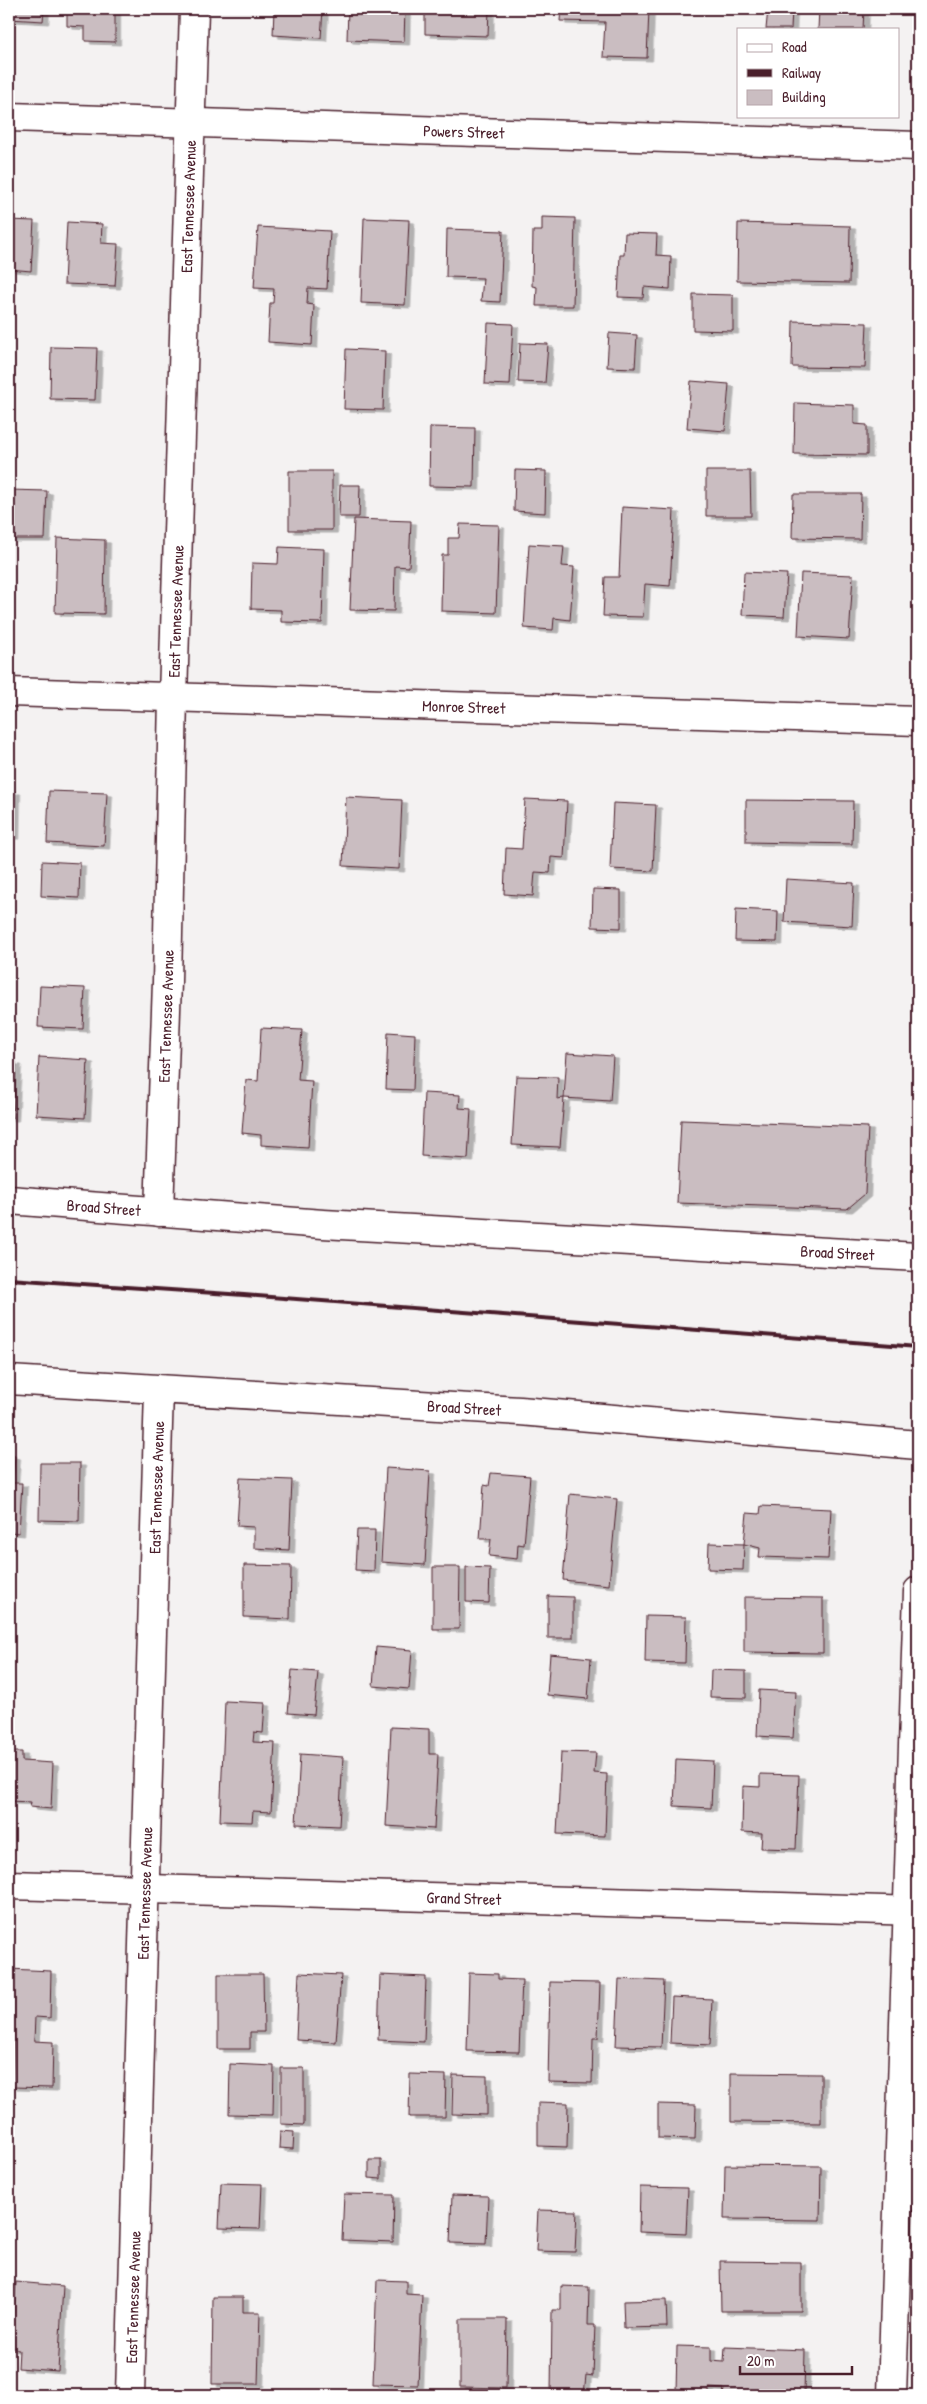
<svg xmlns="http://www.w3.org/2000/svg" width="927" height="2404" viewBox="0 0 927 2404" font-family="'Patrick Hand',sans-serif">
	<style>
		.building { fill: #cabdc1; stroke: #4a1f2b; filter: url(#shadow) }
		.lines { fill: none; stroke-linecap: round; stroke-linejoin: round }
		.minor-casing { stroke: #4a1f2b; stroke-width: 31 }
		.minor { stroke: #fff; stroke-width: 28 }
		.rail { stroke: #4a1f2b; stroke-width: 4 }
		.labels { text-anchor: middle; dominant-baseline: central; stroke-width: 4; stroke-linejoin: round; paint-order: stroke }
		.street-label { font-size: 16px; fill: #4a1f2b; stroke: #fff }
	</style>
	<defs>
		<filter id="shadow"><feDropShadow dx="5.5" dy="3" stdDeviation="0" flood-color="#0004"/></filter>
	</defs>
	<rect width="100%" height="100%" fill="#f4f2f2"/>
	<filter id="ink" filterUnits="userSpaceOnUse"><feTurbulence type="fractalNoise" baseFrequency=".02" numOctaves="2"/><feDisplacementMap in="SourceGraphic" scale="10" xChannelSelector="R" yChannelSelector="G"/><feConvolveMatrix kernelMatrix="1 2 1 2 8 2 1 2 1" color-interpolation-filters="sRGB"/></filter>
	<g filter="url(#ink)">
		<!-- building -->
		<path class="building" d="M 9,9 L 44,9 L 43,21 L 9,19 Z
			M 67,9 L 115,9 L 115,42 L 85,41 L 85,27 L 67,26 Z
			M 274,9 L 323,9 L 321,38 L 273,35 Z
			M 348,9 L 405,9 L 404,42 L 347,40 Z
			M 425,9 L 489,9 L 488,36 L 425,34 Z
			M 561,9 L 649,9 L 647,58 L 603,57 L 605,22 L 560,21 Z
			M 768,9 L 792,9 L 791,29 L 766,29 Z
			M 819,9 L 864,9 L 863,29 L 818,29 Z
			M 542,217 L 575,218 L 573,306 L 536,306 L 537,287 L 532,286 L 533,231 L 542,231 Z
			M 364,218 L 409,220 L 405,305 L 361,303 Z
			M 9,220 L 34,221 L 31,271 L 9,269 Z
			M 67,222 L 102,224 L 101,243 L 118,244 L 115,286 L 64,284 Z
			M 738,223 L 850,226 L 849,283 L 737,281 Z
			M 258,227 L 330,231 L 327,289 L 308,288 L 307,304 L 314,305 L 312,345 L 268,342 L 270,303 L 273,303 L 274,289 L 254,288 Z
			M 447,229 L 503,231 L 500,302 L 481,301 L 483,278 L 446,277 Z
			M 625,233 L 657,234 L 656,255 L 671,256 L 670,289 L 644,287 L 643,298 L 618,297 L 620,255 L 624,255 Z
			M 693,294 L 733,295 L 733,331 L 693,330 Z
			M 793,321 L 867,323 L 865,368 L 792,367 Z
			M 488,323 L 513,324 L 510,385 L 485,384 Z
			M 609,333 L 637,335 L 635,368 L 607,367 Z
			M 520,343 L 548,344 L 545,383 L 518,382 Z
			M 51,347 L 97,348 L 95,400 L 50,399 Z
			M 346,349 L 385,351 L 383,410 L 344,409 Z
			M 691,381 L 729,384 L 725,431 L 687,428 Z
			M 795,403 L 854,405 L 854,424 L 867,425 L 867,455 L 794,454 Z
			M 430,427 L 475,428 L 474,487 L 429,486 Z
			M 515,470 L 546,471 L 545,513 L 514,511 Z
			M 289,471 L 332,471 L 332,530 L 289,530 Z
			M 706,471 L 750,471 L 751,516 L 706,516 Z
			M 340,485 L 360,485 L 359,517 L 339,517 Z
			M 9,490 L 47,491 L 45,539 L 9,539 Z
			M 793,494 L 861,494 L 860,539 L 792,538 Z
			M 622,507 L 674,510 L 670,586 L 645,584 L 643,617 L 603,616 L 605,577 L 619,577 Z
			M 354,519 L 411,521 L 409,567 L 395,566 L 394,611 L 350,610 Z
			M 460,524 L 499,525 L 496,613 L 441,611 L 442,555 L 448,555 L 448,538 L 459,538 Z
			M 57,538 L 105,540 L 104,614 L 55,613 Z
			M 529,544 L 564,546 L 562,566 L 574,567 L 570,620 L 554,618 L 553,630 L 524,628 Z
			M 279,547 L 324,549 L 322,623 L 281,622 L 281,610 L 251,609 L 252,563 L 278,564 Z
			M 744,572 L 787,574 L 784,617 L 742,615 Z
			M 801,573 L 853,575 L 849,639 L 798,636 Z
			M 9,791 L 15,791 L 14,836 L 9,836 Z
			M 49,791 L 107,793 L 104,846 L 47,843 Z
			M 346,797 L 402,800 L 399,869 L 343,866 Z
			M 525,799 L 567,801 L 564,858 L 551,857 L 550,873 L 535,872 L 533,896 L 504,894 L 506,848 L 522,849 Z
			M 746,800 L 853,801 L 852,844 L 746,842 Z
			M 613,803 L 656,805 L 653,871 L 610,869 Z
			M 42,861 L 80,863 L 79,898 L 41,896 Z
			M 786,879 L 854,883 L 852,926 L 784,922 Z
			M 593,889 L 621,890 L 621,928 L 592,927 Z
			M 736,909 L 778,911 L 777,942 L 735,941 Z
			M 40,986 L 85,988 L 83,1029 L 38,1027 Z
			M 261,1028 L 302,1030 L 298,1080 L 312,1081 L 308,1148 L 261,1145 L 261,1135 L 242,1133 L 246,1080 L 258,1081 Z
			M 388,1032 L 415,1034 L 413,1090 L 386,1089 Z
			M 567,1053 L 613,1056 L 610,1101 L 564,1098 Z
			M 39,1057 L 88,1060 L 85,1118 L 36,1115 Z
			M 9,1062 L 16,1062 L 13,1118 L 9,1118 Z
			M 516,1076 L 558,1077 L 557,1099 L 564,1098 L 560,1147 L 512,1145 Z
			M 424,1093 L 460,1095 L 459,1108 L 471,1109 L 468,1159 L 421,1156 Z
			M 681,1120 L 868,1127 L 865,1194 L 847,1209 L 677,1203 Z
			M 9,1455 L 15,1456 L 13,1483 L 22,1483 L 19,1533 L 9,1532 Z
			M 40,1463 L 80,1463 L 79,1521 L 39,1520 Z
			M 386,1468 L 430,1471 L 425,1565 L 381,1562 Z
			M 491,1473 L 530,1476 L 524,1545 L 518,1544 L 517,1559 L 489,1556 L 491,1539 L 480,1539 L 484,1485 L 489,1486 Z
			M 240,1478 L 292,1480 L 289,1550 L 254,1548 L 254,1527 L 237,1526 Z
			M 570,1494 L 617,1499 L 609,1585 L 563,1580 Z
			M 761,1506 L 831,1509 L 828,1559 L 759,1557 L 760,1548 L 744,1544 L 747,1513 L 760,1514 Z
			M 357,1530 L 375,1530 L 374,1571 L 355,1570 Z
			M 709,1543 L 744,1544 L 743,1570 L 708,1569 Z
			M 244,1565 L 291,1566 L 290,1619 L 244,1617 Z
			M 433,1567 L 460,1567 L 459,1629 L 433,1629 Z
			M 466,1567 L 490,1568 L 489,1603 L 466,1602 Z
			M 548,1596 L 573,1597 L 573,1638 L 548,1638 Z
			M 744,1597 L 823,1598 L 823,1653 L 744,1652 Z
			M 646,1616 L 686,1617 L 685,1663 L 645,1662 Z
			M 376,1647 L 412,1650 L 409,1689 L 373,1686 Z
			M 550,1654 L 591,1658 L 588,1699 L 547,1695 Z
			M 292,1670 L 318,1672 L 314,1715 L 288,1713 Z
			M 711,1670 L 746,1671 L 746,1698 L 710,1697 Z
			M 759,1690 L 796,1692 L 793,1738 L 757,1736 Z
			M 225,1701 L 265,1703 L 263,1733 L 254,1732 L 253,1742 L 275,1743 L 271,1812 L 253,1811 L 252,1822 L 220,1821 Z
			M 391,1727 L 429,1729 L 429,1754 L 438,1754 L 434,1829 L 386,1826 Z
			M 9,1752 L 22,1752 L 22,1761 L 53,1763 L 51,1809 L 30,1807 L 31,1802 L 9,1801 Z
			M 561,1752 L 596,1753 L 594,1773 L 607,1774 L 605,1836 L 557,1834 Z
			M 300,1754 L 343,1757 L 339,1826 L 296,1824 Z
			M 676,1759 L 713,1761 L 711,1808 L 674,1806 Z
			M 760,1774 L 799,1775 L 796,1849 L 761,1848 L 762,1833 L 742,1832 L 743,1786 L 760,1787 Z
			M 9,1969 L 51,1971 L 50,2018 L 35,2017 L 34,2041 L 53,2042 L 52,2088 L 12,2087 L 14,2016 L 9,2016 Z
			M 299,1973 L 341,1975 L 336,2042 L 296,2040 Z
			M 469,1973 L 498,1974 L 498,1979 L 522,1980 L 519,2052 L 467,2051 Z
			M 218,1974 L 263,1974 L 264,2032 L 250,2032 L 250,2049 L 218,2049 Z
			M 380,1975 L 426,1977 L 424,2042 L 378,2040 Z
			M 619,1979 L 664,1981 L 661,2047 L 616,2046 Z
			M 550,1982 L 600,1983 L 598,2038 L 593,2038 L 592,2083 L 548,2082 Z
			M 672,1997 L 712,1999 L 710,2045 L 670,2043 Z
			M 230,2064 L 274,2066 L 273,2115 L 229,2114 Z
			M 281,2068 L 304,2068 L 304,2125 L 281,2124 Z
			M 731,2073 L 821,2074 L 821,2123 L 731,2122 Z
			M 410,2074 L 446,2075 L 445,2117 L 409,2117 Z
			M 453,2075 L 487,2076 L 487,2115 L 452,2114 Z
			M 538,2102 L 568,2103 L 567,2147 L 538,2146 Z
			M 658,2104 L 696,2105 L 695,2139 L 658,2138 Z
			M 280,2131 L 294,2132 L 293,2149 L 279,2148 Z
			M 369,2160 L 381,2160 L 381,2179 L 369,2178 Z
			M 725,2165 L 821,2166 L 820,2220 L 724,2219 Z
			M 221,2183 L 262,2184 L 260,2229 L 219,2228 Z
			M 640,2187 L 688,2188 L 686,2234 L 639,2232 Z
			M 344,2194 L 394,2195 L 393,2242 L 342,2240 Z
			M 452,2195 L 488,2196 L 486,2244 L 450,2243 Z
			M 538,2210 L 577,2211 L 575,2252 L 536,2251 Z
			M 720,2261 L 801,2262 L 801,2311 L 721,2311 Z
			M 377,2280 L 406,2281 L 406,2294 L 422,2295 L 418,2385 L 373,2384 Z
			M 16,2282 L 63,2286 L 58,2371 L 18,2368 L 19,2350 L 11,2349 Z
			M 561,2286 L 589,2287 L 588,2325 L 595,2325 L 593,2376 L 586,2375 L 584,2395 L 551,2395 L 552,2310 L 561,2310 Z
			M 213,2297 L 243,2297 L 243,2312 L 260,2312 L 258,2384 L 212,2384 Z
			M 666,2300 L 667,2327 L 624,2328 L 623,2301 Z
			M 460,2319 L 507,2319 L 506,2388 L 460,2387 Z
			M 677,2346 L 711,2347 L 711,2361 L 724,2362 L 725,2347 L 805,2350 L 804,2395 L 723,2395 L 724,2389 L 709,2388 L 709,2393 L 676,2392 Z"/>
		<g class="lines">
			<!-- minor casing -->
			<g class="minor-casing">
				<g id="minor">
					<path id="s1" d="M 9,117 L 918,146"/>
					<path id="s2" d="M 9,692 L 918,721"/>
					<path id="s3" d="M 9,1200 L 323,1224 L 918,1257"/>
					<path id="s4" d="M 159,1212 L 167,982 L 173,697 L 194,9"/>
					<path id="s5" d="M 9,1380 L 520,1411 L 918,1445"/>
					<path id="s6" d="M 9,1885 L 918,1911"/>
					<path id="s7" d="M 130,2395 L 159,1390"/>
					<path d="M 892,2395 L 918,1591"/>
				</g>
			</g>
			<!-- minor -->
			<use href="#minor" class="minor"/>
			<!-- rail -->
			<path class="rail" d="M 9,1279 L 244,1295 L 918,1347"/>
		</g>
	</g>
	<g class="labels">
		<!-- street labels -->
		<g class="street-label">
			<text stroke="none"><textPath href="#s1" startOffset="455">Powers Street</textPath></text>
			<text stroke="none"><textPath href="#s4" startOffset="1006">East Tennessee Avenue</textPath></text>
			<text stroke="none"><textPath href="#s4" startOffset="601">East Tennessee Avenue</textPath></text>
			<text stroke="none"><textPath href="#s2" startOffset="455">Monroe Street</textPath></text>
			<text stroke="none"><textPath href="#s4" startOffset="196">East Tennessee Avenue</textPath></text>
			<text stroke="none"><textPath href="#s3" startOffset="95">Broad Street</textPath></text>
			<text stroke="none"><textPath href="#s3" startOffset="830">Broad Street</textPath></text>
			<text stroke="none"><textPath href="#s5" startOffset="456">Broad Street</textPath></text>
			<text stroke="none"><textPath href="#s7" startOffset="908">East Tennessee Avenue</textPath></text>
			<text stroke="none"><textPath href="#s7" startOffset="502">East Tennessee Avenue</textPath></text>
			<text stroke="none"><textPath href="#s6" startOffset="455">Grand Street</textPath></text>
			<text stroke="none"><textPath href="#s7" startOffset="98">East Tennessee Avenue</textPath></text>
		</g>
	</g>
	<!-- margin -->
	<rect width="927" height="2404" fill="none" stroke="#fff" stroke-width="30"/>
	<rect x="15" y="15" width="897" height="2374" fill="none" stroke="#4a1f2b" stroke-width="2" filter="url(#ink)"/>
	<!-- legend -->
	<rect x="737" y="28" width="162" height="90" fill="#ffffff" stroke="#b7a5aa"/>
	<rect x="747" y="44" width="25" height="8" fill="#ffffff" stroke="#b7a5aa"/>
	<text x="782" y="52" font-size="15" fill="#4a1f2b">Road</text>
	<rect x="747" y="69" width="25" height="8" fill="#4a1f2b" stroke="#b7a5aa"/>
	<text x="782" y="78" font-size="15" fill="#4a1f2b">Railway</text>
	<rect x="747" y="90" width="25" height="15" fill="#cabdc1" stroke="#b7a5aa"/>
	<text x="782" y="102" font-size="15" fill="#4a1f2b">Building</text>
	<!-- scale -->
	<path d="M740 2366v8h112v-8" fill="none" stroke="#4a1f2b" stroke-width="2.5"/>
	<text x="747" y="2366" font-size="15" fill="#4a1f2b" stroke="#ffffff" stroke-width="4" paint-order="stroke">20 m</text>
</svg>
